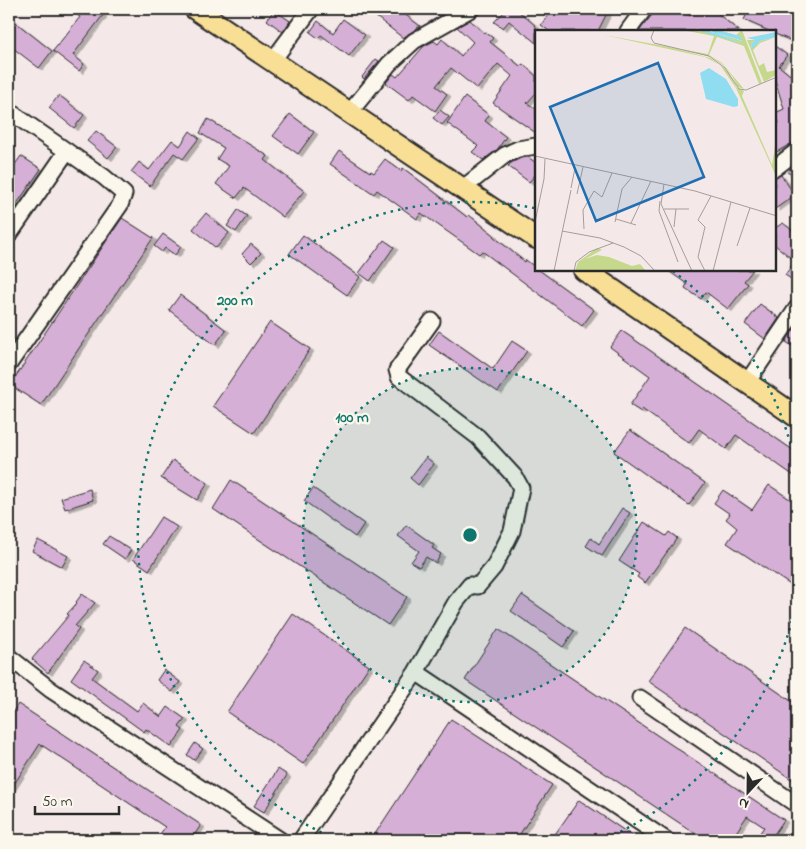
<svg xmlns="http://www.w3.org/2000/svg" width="806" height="849" viewBox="0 0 806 849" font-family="'Indie Flower',sans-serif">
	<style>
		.building { fill: #d6afd7; stroke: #2b2b2b; filter: url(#shadow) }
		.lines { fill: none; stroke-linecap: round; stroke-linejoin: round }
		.minor-casing { stroke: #2b2b2b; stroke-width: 19 }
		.major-casing { stroke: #2b2b2b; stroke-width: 24 }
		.minor { stroke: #fbf7ec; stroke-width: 15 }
		.major { stroke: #f9df96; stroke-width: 20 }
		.ring { fill: none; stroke: #0f766e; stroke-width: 2.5; stroke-dasharray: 2.5 5 }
		.inset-road { fill: none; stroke: #a49d9c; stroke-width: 1 }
		.view { fill: #1f6fb2; fill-opacity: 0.15; stroke: #1f6fb2; stroke-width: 2.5 }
		.inset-edge { fill: none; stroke: #2b2b2b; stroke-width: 2.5 }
		.centre { fill: #0f766e; stroke: #fbf7ec; stroke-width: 2.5 }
		.ring-label { font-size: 15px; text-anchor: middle; font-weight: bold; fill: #0f766e; stroke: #fbf7ec; stroke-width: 4.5; stroke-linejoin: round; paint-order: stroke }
	</style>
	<defs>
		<filter id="shadow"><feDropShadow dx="4" dy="2.5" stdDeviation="0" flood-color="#0004"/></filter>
	</defs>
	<rect width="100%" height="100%" fill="#f4e9e8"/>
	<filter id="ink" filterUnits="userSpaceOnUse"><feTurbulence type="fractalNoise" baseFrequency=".02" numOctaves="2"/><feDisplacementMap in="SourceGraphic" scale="10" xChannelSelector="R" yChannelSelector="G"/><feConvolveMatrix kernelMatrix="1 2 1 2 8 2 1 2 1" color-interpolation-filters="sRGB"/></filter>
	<g filter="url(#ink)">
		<!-- building -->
		<path class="building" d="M 70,9 L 95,9 L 103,15 L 73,55 L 84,64 L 79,71 L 53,51 L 80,17 Z
			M 366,9 L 398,9 L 420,26 L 403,38 Z
			M 431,9 L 452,9 L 439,16 Z
			M 507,9 L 516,9 L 536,26 L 536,43 L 509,21 L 503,28 L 494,22 Z
			M 563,9 L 609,9 L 598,31 L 549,31 L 541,25 L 551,11 L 558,16 Z
			M 653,9 L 681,9 L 690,16 L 696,9 L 712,9 L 739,31 L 639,31 L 652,15 Z
			M 749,9 L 797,9 L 797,43 L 775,34 L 775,31 L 769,31 L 744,20 Z
			M 274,10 L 290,21 L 283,32 L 267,20 Z
			M 9,17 L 52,51 L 39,68 L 9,45 Z
			M 343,19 L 365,35 L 349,56 L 321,35 L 318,38 L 310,32 L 318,21 L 333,33 Z
			M 470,20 L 484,33 L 485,32 L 493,38 L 490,42 L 520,66 L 523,64 L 536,76 L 536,93 L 527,103 L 536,109 L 536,133 L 493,103 L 512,76 L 498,64 L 477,89 L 451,68 L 436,86 L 447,94 L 435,111 L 413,95 L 409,100 L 386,83 L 393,74 L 397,77 L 424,46 L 434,41 L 438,44 L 442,39 L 461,56 L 473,42 L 457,27 Z
			M 775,46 L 787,55 L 779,66 L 790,75 L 797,72 L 797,96 L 794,97 L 797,104 L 797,140 L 775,153 L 775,126 L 779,123 L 775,113 L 784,109 L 775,80 Z
			M 376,59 L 379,61 L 364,79 L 362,77 Z
			M 59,95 L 84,115 L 74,128 L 49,108 Z
			M 465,97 L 489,115 L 485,121 L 506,137 L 497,150 L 483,160 L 472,152 L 478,146 L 447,123 Z
			M 440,110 L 449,117 L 442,125 L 433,118 Z
			M 290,114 L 314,132 L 298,154 L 273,136 Z
			M 208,119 L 268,156 L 265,160 L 304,191 L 283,217 L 244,188 L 236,198 L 216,184 L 229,166 L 217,159 L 224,148 L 200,133 Z
			M 96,131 L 117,147 L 108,158 L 87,141 Z
			M 190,131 L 199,138 L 183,159 L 174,153 L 150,186 L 131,172 L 139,162 L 149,170 L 172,140 L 180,146 Z
			M 339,151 L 370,172 L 371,171 L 374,173 L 385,159 L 401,171 L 403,168 L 467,217 L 469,215 L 494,235 L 493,236 L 525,262 L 526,260 L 536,268 L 536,270 L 539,270 L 594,310 L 582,326 L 482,251 L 479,254 L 421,213 L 417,219 L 377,190 L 374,194 L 330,164 Z
			M 21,156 L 41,169 L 9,215 L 9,173 Z
			M 528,157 L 536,163 L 536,174 L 529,182 L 508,166 L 511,163 L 521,158 Z
			M 797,163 L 797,178 L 787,172 Z
			M 781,175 L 795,195 L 775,209 L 775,177 Z
			M 238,210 L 247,216 L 236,232 L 227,226 Z
			M 206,213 L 229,233 L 216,248 L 193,229 Z
			M 122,218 L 153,238 L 41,405 L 10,385 Z
			M 783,223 L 797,234 L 797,283 L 785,275 L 795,261 L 775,245 L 775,228 Z
			M 163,234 L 181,247 L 175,255 L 165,248 L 162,252 L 154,246 Z
			M 303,235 L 360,277 L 347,295 L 289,254 Z
			M 384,240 L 394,247 L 370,281 L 359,273 Z
			M 251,244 L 261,253 L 251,263 L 242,254 Z
			M 667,270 L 753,270 L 744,281 L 748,284 L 728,309 L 706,292 L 701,299 L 685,288 L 687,284 Z
			M 180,295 L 226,330 L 215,345 L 169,310 Z
			M 760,304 L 779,318 L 765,339 L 745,324 Z
			M 270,322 L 310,349 L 254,433 L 213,406 Z
			M 794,329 L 797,331 L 797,349 L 786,342 Z
			M 439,331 L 493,369 L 512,341 L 527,351 L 498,392 L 429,345 Z
			M 622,331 L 797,453 L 797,478 L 736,435 L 726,449 L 699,429 L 689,443 L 642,409 L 641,412 L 630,405 L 650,376 L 610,347 Z
			M 630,430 L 705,483 L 689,505 L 614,452 Z
			M 426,457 L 434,464 L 418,485 L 410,478 Z
			M 173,460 L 208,483 L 197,500 L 161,478 Z
			M 231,480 L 407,597 L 388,625 L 213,509 Z
			M 769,485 L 797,504 L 797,578 L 792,586 L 727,543 L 737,528 L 726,519 L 730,514 L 714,503 L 723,490 L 752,510 Z
			M 313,488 L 364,524 L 355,537 L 304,501 Z
			M 90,489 L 93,500 L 65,509 L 61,498 Z
			M 622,508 L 630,513 L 602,556 L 586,546 L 591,538 L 599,544 Z
			M 161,517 L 177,527 L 149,570 L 133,559 Z
			M 644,522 L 666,536 L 669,532 L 677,538 L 645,583 L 637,577 L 639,574 L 619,561 Z
			M 406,525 L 434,545 L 432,548 L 441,554 L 436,563 L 426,557 L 419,567 L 411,562 L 419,551 L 398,536 Z
			M 109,536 L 131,550 L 125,559 L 103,544 Z
			M 38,540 L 68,556 L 62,567 L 32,551 Z
			M 82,594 L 95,603 L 75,626 L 79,629 L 48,673 L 32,659 L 69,615 L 67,614 L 77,603 L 76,602 Z
			M 522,595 L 574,631 L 563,647 L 511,611 Z
			M 293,614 L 369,666 L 303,764 L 227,712 Z
			M 685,628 L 797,705 L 797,783 L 648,681 Z
			M 498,629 L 784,820 L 770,840 L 755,840 L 764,827 L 747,816 L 731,840 L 705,840 L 465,680 Z
			M 84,660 L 98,670 L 92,678 L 137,711 L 143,703 L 161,717 L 168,707 L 185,719 L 179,727 L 183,730 L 171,747 L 146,729 L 144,732 L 71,679 Z
			M 164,670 L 180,682 L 172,692 L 157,680 Z
			M 18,704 L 201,825 L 191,840 L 156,840 L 165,827 L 40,744 L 9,792 L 9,717 Z
			M 451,719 L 552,785 L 516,840 L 371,840 Z
			M 195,743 L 203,749 L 194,760 L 187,755 Z
			M 278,769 L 287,775 L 264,812 L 254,806 Z
			M 579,800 L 638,840 L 551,840 Z"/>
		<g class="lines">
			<!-- minor casing -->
			<g class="minor-casing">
				<path id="minor" d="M 628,31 L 644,9
					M 273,60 L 311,9
					M 9,111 L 104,177 L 124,194 L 120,205 L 9,364
					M 350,112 L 389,64 L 414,41 L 471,9
					M 775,168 L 797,151
					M 462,189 L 505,155 L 518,149 L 536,146
					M 9,235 L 67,151
					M 748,381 L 797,308
					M 9,657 L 51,690 L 280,840
					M 416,672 L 666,840
					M 640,698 L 797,805
					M 301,840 L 416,672 L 456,602 L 470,585 L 478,586 L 494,567 L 512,531 L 521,488 L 515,477 L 478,437 L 399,377 L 397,370 L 432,321"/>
			</g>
			<!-- major casing -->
			<g class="major-casing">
				<path id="major" d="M 195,9 L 536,238
					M 584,270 L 797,417"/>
			</g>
			<!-- minor -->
			<use href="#minor" class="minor"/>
			<!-- major -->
			<use href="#major" class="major"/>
		</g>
	</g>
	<!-- distance rings -->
	<circle cx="470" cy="535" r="167" fill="#0f766e" fill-opacity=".12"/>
	<g class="ring">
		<circle cx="470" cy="535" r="167"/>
		<path d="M797 599A333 333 0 0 1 605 839M335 839A333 333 0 0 1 534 208M673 271A333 333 0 0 1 797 471"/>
	</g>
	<!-- overview -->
	<g transform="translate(535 30)">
		<rect width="241" height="241" fill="#f4e9e8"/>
		<path d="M 147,0 L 174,2 L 208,14 L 181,3 L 207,11 L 207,9 L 182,0 L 201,5 L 207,0 L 227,53 L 224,54 L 209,16 L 182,7 L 174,25 L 187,33 L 209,59 L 203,57 L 197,46 L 188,35 L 176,27 L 135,17 L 175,28 L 189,38 L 194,43 L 202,58 L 209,61 L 207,66 L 237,135 L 241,110 L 240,144 L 201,58 L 185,35 L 170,27 L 69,5 L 173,24 L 179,6 ZM 241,7 L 225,13 L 218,20 L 224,36 L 229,33 L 232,42 L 241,40 L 241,45 L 229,52 L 212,10 L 220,10 L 216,14 L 217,18 L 225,11 ZM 62,218 L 67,220 L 50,229 L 62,225 L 74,227 L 97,236 L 105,234 L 111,241 L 40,241 L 43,232 Z" fill="#c5d88c"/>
		<path d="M 162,0 L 172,0 L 179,3 L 176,0 L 182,0 L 205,6 L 208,11 L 181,3 L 208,14 ZM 241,2 L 241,7 L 225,11 L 217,19 L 216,14 L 220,10 L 212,8 ZM 174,38 L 191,49 L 203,69 L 203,76 L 199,77 L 171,69 L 165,43 Z" fill="#90dcf0"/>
		<path class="inset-road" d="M 119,0 L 116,8 L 119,13 L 174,26 L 190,38 L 204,59 L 211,60 L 242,47M 0,126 L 160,161 L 242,186M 129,154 L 126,174 L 157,241M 36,158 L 40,138M 42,164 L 48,137M 125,171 L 124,181 L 143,232M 129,179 L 154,179M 81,189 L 101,195M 0,192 L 9,149 L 10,129M 80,192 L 87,159 L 97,147M 96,193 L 116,151M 139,197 L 141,179M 49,199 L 48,180 L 59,161 L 67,167 L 77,143M 27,201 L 65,208 L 89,217 L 106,226 L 120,241M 202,216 L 215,178M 19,241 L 36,160M 39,241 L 41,232 L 54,222 L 78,213M 170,241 L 163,227 L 170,197 L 163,190 L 176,166M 178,241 L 196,172"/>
		<path class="view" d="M 123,33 L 169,147 L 61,191 L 15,77 Z"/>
		<rect width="241" height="241" class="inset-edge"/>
	</g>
	<circle cx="470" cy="535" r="8" class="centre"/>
	<g class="ring-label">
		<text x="235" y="305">200 m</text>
		<text x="352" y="422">100 m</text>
	</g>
	<!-- margin -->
	<rect width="806" height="849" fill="none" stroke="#fbf7ec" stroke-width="30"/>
	<rect x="15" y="15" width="776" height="819" fill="none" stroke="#2b2b2b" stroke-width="2" filter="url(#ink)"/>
	<!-- north arrow -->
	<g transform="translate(748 792) rotate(202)" stroke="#fbf7ec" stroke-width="4" paint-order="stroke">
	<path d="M0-4L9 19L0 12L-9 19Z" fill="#2b2b2b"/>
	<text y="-8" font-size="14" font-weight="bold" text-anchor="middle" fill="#2b2b2b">N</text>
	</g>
	<!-- scale -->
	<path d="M35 806v8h84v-8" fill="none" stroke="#2b2b2b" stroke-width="2.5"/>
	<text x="42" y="806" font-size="15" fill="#2b2b2b" stroke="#fbf7ec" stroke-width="4" paint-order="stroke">50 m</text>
</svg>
